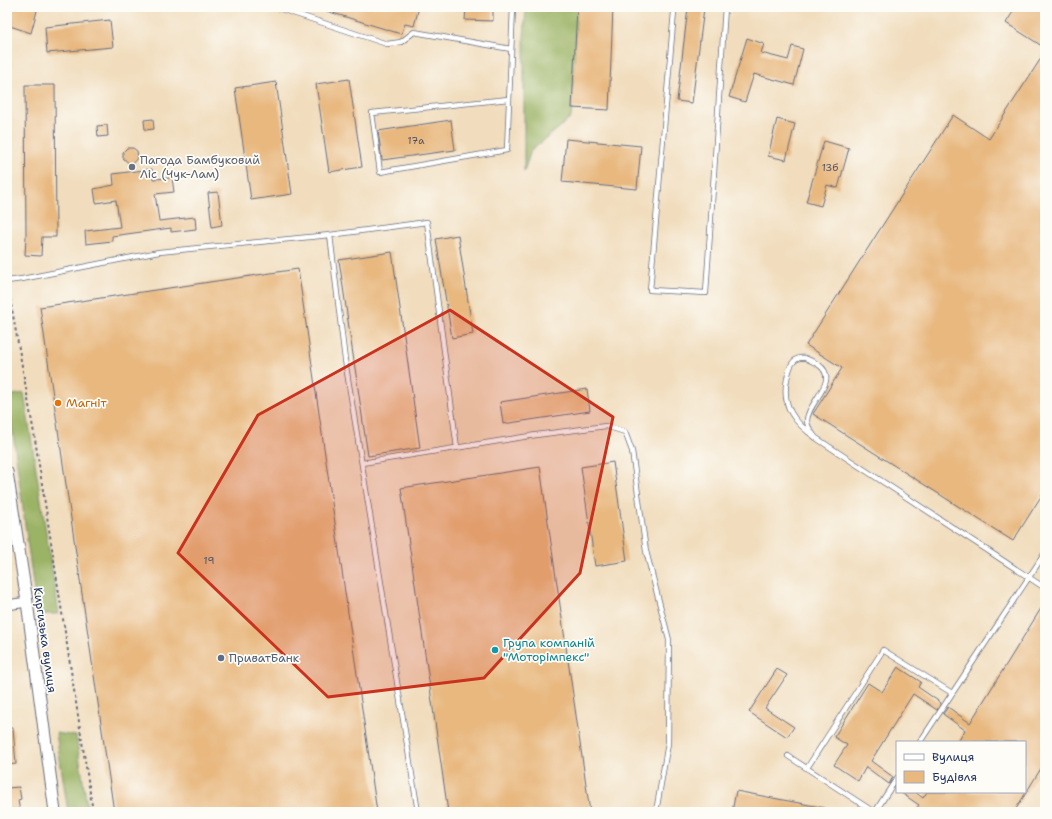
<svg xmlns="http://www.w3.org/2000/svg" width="1052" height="819" viewBox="0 0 1052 819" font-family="'Shantell Sans',sans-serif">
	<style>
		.forest { fill: #9bb365; stroke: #5b7162 }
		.building { fill: #e8b87f }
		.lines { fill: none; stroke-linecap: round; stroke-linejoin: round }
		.service-casing { stroke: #666c7f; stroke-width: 6 }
		.minor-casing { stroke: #666c7f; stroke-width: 11 }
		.tertiary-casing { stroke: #666c7f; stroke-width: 13 }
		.path { stroke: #666c7f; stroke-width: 2; stroke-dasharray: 3 3; stroke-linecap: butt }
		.service { stroke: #fff; stroke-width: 4.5 }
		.minor { stroke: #fff; stroke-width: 9 }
		.tertiary { stroke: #fff; stroke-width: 11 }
		.marked { fill: #c8321e; fill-opacity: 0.2; stroke: #c8321e; stroke-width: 3; stroke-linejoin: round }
		.worship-dot { fill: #6b7280; stroke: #fdfcf7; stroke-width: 1.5 }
		.food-dot { fill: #e8710a; stroke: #fdfcf7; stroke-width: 1.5 }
		.culture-dot { fill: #0f9aa8; stroke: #fdfcf7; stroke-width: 1.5 }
		.service-dot { fill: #5c6f8a; stroke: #fdfcf7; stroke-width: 1.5 }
		.labels { text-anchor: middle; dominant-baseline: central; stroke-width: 3.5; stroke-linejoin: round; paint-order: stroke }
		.number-label { font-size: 10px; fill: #4e5166 }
		.worship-label { font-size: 12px; fill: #5b616d; stroke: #fdfcf7; text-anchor: start }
		.food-label { font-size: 12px; fill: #c56008; stroke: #fdfcf7; text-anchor: start }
		.street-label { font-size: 12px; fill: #1b2f5e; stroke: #fdfcf7 }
		.culture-label { font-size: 12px; fill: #0d838f; stroke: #fdfcf7; text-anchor: start }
		.service-label { font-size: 12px; fill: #4e5e75; stroke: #fdfcf7; text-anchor: start }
	</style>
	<rect width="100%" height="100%" fill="#fdfcf7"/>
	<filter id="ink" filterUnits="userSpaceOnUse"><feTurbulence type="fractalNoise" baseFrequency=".025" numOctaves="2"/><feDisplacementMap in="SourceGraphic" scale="8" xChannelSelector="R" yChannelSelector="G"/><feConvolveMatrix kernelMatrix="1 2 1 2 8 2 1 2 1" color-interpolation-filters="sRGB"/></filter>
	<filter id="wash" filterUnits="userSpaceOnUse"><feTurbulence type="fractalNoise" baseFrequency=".012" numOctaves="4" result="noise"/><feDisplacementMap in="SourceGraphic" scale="16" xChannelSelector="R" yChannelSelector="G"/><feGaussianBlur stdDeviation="0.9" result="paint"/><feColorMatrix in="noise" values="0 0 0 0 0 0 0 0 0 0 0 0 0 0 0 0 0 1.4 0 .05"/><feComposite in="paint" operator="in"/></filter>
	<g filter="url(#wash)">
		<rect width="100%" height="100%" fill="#f1ddbd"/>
		<!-- forest -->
		<path class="forest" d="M 526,7 L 577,7 L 572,108 L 571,118 L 531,151 L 524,171 L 524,37 Z
			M 24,393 L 59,614 L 37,614 L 8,396 Z
			M 56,733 L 76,736 L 88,812 L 68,812 Z"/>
		<g id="blocks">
			<!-- building -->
			<path class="building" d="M 7,7 L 38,7 L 31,33 L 7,25 Z
				M 320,7 L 419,7 L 414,26 L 405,24 L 401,34 L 320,9 Z
				M 466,7 L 493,7 L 493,21 L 465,20 Z
				M 577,7 L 613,7 L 609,110 L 572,108 Z
				M 688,7 L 704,8 L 692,103 L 677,101 Z
				M 1016,7 L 1045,7 L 1045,48 L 1006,23 Z
				M 110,20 L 113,47 L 47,53 L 45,27 Z
				M 747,38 L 764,44 L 761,53 L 788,60 L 792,46 L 803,49 L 794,85 L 754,74 L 745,102 L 729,97 Z
				M 1045,52 L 1045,490 L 1013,541 L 813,414 L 842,368 L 806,345 L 953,115 L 989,139 Z
				M 349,79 L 362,167 L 329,172 L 316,84 Z
				M 276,82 L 292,194 L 251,200 L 235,88 Z
				M 25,85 L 55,85 L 56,237 L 42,237 L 41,256 L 25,255 L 26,237 Z
				M 153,119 L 154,129 L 145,130 L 144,120 Z
				M 777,119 L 795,124 L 786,160 L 768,156 Z
				M 451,120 L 455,150 L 382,160 L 378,131 Z
				M 107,125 L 108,136 L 98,137 L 97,126 Z
				M 566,139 L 641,146 L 637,189 L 562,182 Z
				M 824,141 L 849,148 L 838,188 L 827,185 L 821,206 L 806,202 Z
				M 127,148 L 133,148 L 137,151 L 138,157 L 131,165 L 123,158 L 123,152 Z
				M 152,169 L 153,179 L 172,178 L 174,192 L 155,194 L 159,221 L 195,217 L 196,229 L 171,232 L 171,228 L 112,236 L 112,241 L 86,244 L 85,231 L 120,227 L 116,200 L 96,203 L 94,189 L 114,185 L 113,174 Z
				M 218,192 L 222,225 L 212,227 L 208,193 Z
				M 458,235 L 473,334 L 452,338 L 436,239 Z
				M 392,252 L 420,448 L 368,456 L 339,260 Z
				M 298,269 L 377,812 L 114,812 L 40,307 Z
				M 587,389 L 590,411 L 503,424 L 500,402 Z
				M 613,462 L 627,561 L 595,566 L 581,467 Z
				M 540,467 L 590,812 L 448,812 L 401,488 Z
				M 1045,602 L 1045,762 L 1014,812 L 914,812 L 919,805 L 900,792 L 915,792 L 923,798 L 927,792 L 1025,792 L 1025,742 L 958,742 L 965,730 L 943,714 L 948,707 L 970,723 Z
				M 898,667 L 921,682 L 918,687 L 941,703 L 937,710 L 913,694 L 871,761 L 893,777 L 889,784 L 866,767 L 858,781 L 834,765 L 847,745 L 834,737 L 868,683 L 882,692 Z
				M 777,669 L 787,675 L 765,708 L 794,727 L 787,737 L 749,712 Z
				M 7,728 L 13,728 L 16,764 L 7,765 Z
				M 19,787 L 21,799 L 18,800 L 20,812 L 7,812 L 7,788 Z
				M 736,791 L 825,808 L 824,812 L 732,812 Z"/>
		</g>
	</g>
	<g filter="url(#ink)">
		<use href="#blocks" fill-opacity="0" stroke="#666c7f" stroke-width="1"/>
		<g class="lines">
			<!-- service casing -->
			<g class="service-casing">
				<path id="service" d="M 275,7 L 387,44 L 401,42 L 414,32 L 511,49
					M 672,7 L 674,12 L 650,290 L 706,293 L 725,7
					M 509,99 L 372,113 L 380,172 L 507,150 L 513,7
					M 330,235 L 345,360 L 418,812
					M 7,281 L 22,279 L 159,252 L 330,235 L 427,222 L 457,448
					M 816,438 C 812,433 808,428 807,422 C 806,403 841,381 819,365 C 814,362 810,360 805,358 C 792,356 789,369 787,379 C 781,407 795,423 816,438 L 1045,588
					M 362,463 L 536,435 L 606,426 L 625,432 L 632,451 L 646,551 L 669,640 L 668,743 L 656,812
					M 920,742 L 1045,553
					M 788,756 L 874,812
					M 807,768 L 883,650 L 952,693
					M 875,812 L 897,778"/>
			</g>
			<!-- minor casing -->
			<g class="minor-casing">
				<path id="minor" d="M 7,605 L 27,602"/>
			</g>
			<!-- tertiary casing -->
			<g class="tertiary-casing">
				<path id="tertiary" d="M 7,472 L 27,602 L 55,812"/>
			</g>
			<!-- path -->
			<path class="path" d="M 7,247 L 8,247 L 7,275
				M 8,287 L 35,439 L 93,812"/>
			<!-- service -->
			<use href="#service" class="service"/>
			<!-- minor -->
			<use href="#minor" class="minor"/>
			<!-- tertiary -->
			<use href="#tertiary" class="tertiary"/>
		</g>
	</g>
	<!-- marked area -->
	<path class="marked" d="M 450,310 L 613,417 L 580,573 L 484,678 L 328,697 L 178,553 L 258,415 Z"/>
	<!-- markers -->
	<circle class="worship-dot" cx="132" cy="167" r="4"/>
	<circle class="food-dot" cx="58" cy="403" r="4"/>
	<circle class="culture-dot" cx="495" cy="650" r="4"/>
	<circle class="service-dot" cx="221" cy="658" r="4"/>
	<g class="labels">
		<!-- number labels -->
		<g class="number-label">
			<text x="416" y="140">17а</text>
			<text x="830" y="167">13б</text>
			<text x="209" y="560">19</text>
		</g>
		<!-- worship labels -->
		<g class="worship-label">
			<text x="140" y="160">Пагода Бамбуковий<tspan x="140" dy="14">Ліс (Чук-Лам)</tspan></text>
		</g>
		<!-- food labels -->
		<g class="food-label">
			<text x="66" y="403">Магніт</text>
		</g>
		<!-- street labels -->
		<g class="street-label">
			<text transform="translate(45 640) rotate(82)">Киргизька вулиця</text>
		</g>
		<!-- culture labels -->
		<g class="culture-label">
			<text x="503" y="643">Група компаній<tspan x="503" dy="14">"Моторімпекс"</tspan></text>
		</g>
		<!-- service labels -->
		<g class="service-label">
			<text x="229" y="658">ПриватБанк</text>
		</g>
	</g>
	<!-- margin -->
	<rect width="1052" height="819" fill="none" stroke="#fdfcf7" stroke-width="24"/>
	<!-- legend -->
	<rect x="896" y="741" width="130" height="52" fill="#fdfcf7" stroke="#a3aaba"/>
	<rect x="904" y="754" width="20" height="6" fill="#ffffff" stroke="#a3aaba"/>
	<text x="932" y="761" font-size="12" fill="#1b2f5e">Вулиця</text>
	<rect x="904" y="771" width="20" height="12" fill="#e8b87f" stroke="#a3aaba"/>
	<text x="932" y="781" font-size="12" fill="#1b2f5e">Будівля</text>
</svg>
